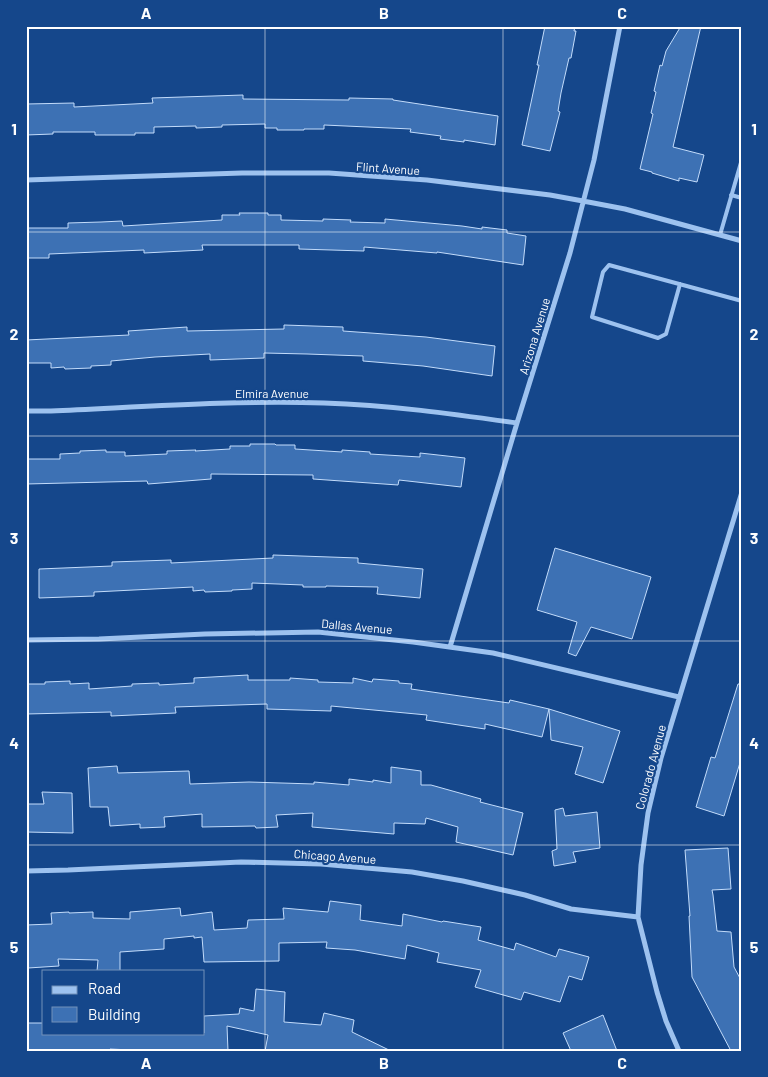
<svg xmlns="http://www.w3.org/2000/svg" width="768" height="1077" viewBox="0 0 768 1077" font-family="Barlow,sans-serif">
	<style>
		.building { fill: #3d71b4; stroke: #c3dcfb }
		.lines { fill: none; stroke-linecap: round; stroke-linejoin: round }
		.lane { stroke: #9dc2ef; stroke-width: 4 }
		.street { stroke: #9dc2ef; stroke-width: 5 }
		.grid { fill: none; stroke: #fff; stroke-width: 1; stroke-opacity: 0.55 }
		.labels { text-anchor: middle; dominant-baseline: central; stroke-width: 4.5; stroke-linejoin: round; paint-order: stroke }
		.street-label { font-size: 12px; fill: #fff; stroke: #15478b }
		.neatline { fill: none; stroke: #fff; stroke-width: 2 }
		.grid-label { font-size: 16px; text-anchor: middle; font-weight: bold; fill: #fff }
	</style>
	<rect width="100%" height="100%" fill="#15478b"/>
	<!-- building -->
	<path class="building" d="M 545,26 L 575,26 L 574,31 L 576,31 L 571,58 L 569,58 L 561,93 L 558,111 L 560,112 L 550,151 L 522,145 L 539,65 L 537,65 Z
		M 681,26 L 701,26 L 673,147 L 704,155 L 697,182 L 679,178 L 679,181 L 652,173 L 652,172 L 640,169 L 653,114 L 651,113 L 656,92 L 654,91 L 660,65 L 662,66 L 666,51 Z
		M 243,95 L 243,99 L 349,100 L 349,98 L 393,99 L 393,100 L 498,116 L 495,145 L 464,140 L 464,142 L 440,139 L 441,136 L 410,132 L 411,129 L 324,125 L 324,129 L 304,129 L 304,130 L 277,130 L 277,128 L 265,128 L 265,124 L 222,125 L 222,127 L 196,128 L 196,126 L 154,127 L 154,133 L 135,133 L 135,135 L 95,135 L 95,132 L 53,132 L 53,134 L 26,135 L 26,104 L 74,103 L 74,107 L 153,103 L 152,98 Z
		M 239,213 L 268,213 L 268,215 L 281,215 L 281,220 L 323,221 L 323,219 L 351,220 L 350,222 L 385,223 L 385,219 L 462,226 L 482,229 L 482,227 L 507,230 L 507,233 L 526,236 L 523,265 L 437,252 L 437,253 L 364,247 L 364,251 L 299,249 L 299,245 L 202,245 L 203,250 L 144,253 L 144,250 L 49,254 L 49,258 L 26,258 L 26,228 L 68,228 L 68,223 L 101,222 L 122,221 L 123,226 L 222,220 L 222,215 L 240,215 Z
		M 284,325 L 343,327 L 343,331 L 426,337 L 495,346 L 492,376 L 423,366 L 363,361 L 363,356 L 307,354 L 264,353 L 264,358 L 210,360 L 210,354 L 155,357 L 111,361 L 111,365 L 91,366 L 91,368 L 65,369 L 64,367 L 51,368 L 51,363 L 26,363 L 26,340 L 129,335 L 128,331 L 187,327 L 187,331 L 284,329 Z
		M 250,444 L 275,444 L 276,445 L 295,445 L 295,449 L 342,452 L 342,450 L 370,452 L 370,454 L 420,457 L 420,453 L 465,458 L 461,487 L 399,480 L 398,485 L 313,479 L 313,475 L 211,474 L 211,479 L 148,484 L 147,481 L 26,484 L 26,459 L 60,459 L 60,454 L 80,453 L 80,451 L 106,450 L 106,452 L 125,452 L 125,456 L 167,454 L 167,451 L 196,450 L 195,451 L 230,449 L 230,446 L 250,446 Z
		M 555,548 L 651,577 L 632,639 L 591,627 L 576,656 L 568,653 L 577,622 L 537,610 Z
		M 273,555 L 358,558 L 358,563 L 423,569 L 420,598 L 377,594 L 378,587 L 326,586 L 326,587 L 303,587 L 303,585 L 252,583 L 252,589 L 232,590 L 232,591 L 205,592 L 204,590 L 193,591 L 193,587 L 94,592 L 94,596 L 39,598 L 39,569 L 112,566 L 112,562 L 171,560 L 171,563 L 273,558 Z
		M 248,675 L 248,680 L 290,680 L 290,678 L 318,680 L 318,682 L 353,683 L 353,678 L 372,682 L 373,679 L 399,681 L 399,683 L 412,684 L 411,689 L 509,703 L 510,700 L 549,709 L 542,737 L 485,724 L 485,729 L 426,720 L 427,715 L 331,706 L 331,711 L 267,709 L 267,704 L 175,707 L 176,713 L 111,716 L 111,712 L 26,714 L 26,684 L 45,684 L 45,682 L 70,681 L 70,684 L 89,683 L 89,689 L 132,686 L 132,684 L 159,683 L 159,685 L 194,683 L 194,678 Z
		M 738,684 L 742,684 L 742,756 L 724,816 L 696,807 L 711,757 L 715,758 Z
		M 549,709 L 620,731 L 603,783 L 575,774 L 583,747 L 551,740 Z
		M 117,766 L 118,773 L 189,771 L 190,784 L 249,782 L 314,784 L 314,782 L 349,785 L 349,779 L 373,782 L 373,780 L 391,783 L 391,767 L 421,771 L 421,785 L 431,785 L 481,799 L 480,802 L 523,813 L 513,855 L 456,842 L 458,827 L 426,818 L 425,824 L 394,823 L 394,834 L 312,827 L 313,813 L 276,815 L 278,827 L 256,828 L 255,826 L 202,827 L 202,814 L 164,817 L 165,827 L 140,828 L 140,824 L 110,826 L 108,807 L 90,807 L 88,768 Z
		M 42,792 L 72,793 L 73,833 L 26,832 L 26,804 L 44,804 Z
		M 563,808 L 565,816 L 597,812 L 600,848 L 573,852 L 576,862 L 554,866 L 552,851 L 557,849 L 555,810 Z
		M 728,848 L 731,889 L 712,890 L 713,895 L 717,931 L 731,932 L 734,967 L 742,982 L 742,1051 L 731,1051 L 692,977 L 689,916 L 690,916 L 685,850 Z
		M 330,901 L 361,905 L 360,920 L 402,926 L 403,914 L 442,922 L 443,921 L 481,927 L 478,940 L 514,950 L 516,943 L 556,957 L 559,949 L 589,957 L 582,980 L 569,976 L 560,1002 L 524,992 L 521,1000 L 475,987 L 481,970 L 437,962 L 439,953 L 407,945 L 405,959 L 355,950 L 326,948 L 327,942 L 279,943 L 279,961 L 204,962 L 202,937 L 194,938 L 194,936 L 164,939 L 164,949 L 120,952 L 120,971 L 97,971 L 98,960 L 58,959 L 59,966 L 28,968 L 26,925 L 52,924 L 51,913 L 69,912 L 69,913 L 93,912 L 93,918 L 130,919 L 130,912 L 180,908 L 181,916 L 212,912 L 214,930 L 247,928 L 248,920 L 284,919 L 283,908 L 328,912 Z
		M 256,989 L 285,992 L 284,1022 L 321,1025 L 324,1013 L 354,1020 L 352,1032 L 391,1051 L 265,1051 L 268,1035 L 227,1026 L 228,1051 L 152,1051 L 110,1049 L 110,1051 L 26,1051 L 26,1023 L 44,1023 L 44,1033 L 204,1033 L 204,1016 L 239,1014 L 240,1008 L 254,1011 Z
		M 603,1015 L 617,1051 L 571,1051 L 563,1033 Z"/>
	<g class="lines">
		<!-- lane -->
		<path class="lane" d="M 731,195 L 742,198
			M 720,235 L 742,159
			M 680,284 L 666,334 L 658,338 L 592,317 L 603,272 L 609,265 L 742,301"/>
		<!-- street -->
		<path class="street" d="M 26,180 L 242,173 L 329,173 L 427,180 L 550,195 L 583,201 L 625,209 L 742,241
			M 26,411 L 51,411 C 142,407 233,400 324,403 C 389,405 453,414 517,423
			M 26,640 L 99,639 L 205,634 L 318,632 L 413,642 L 493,653 L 679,697
			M 450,647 L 517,423 L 570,253 L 594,160 L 620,26
			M 26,871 L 68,870 L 241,862 L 321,864 L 412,872 L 463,881 L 525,895 L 571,909 L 638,917
			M 679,1051 L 666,1021 L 657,992 L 638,917 L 641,865 L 648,813 L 661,758 L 742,492"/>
	</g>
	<!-- grid -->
	<path class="grid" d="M 265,26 L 265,1051M 503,26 L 503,1051M 26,232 L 742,232M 26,436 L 742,436M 26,641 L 742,641M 26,845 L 742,845"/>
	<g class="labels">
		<!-- street labels -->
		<g class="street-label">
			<text transform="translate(388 168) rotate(4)">Flint Avenue</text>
			<text transform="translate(534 336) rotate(-73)">Arizona Avenue</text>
			<text x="272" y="393">Elmira Avenue</text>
			<text transform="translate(357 626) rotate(5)">Dallas Avenue</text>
			<text transform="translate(650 767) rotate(-75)">Colorado Avenue</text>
			<text transform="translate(335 856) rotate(4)">Chicago Avenue</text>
		</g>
	</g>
	<!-- border -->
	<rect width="768" height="1077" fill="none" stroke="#15478b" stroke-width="55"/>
	<!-- legend -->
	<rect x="42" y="970" width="162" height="65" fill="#15478b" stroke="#7391b9"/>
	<rect x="52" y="986" width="25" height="8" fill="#9dc2ef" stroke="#7391b9"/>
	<text x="88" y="994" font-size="15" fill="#ffffff">Road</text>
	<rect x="52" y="1007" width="25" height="15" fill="#3d71b4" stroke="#7391b9"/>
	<text x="88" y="1020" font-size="15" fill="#ffffff">Building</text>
	<rect x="28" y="28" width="712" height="1022" class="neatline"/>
	<g class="grid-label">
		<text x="146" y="19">A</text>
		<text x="384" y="19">B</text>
		<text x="622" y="19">C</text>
		<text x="14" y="135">1</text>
		<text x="754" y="135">1</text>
		<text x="14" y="340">2</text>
		<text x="754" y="340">2</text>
		<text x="14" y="544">3</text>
		<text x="754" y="544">3</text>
		<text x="14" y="749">4</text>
		<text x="754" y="749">4</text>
		<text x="14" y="953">5</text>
		<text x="754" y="953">5</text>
		<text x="146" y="1069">A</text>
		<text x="384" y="1069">B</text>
		<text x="622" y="1069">C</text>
	</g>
</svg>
